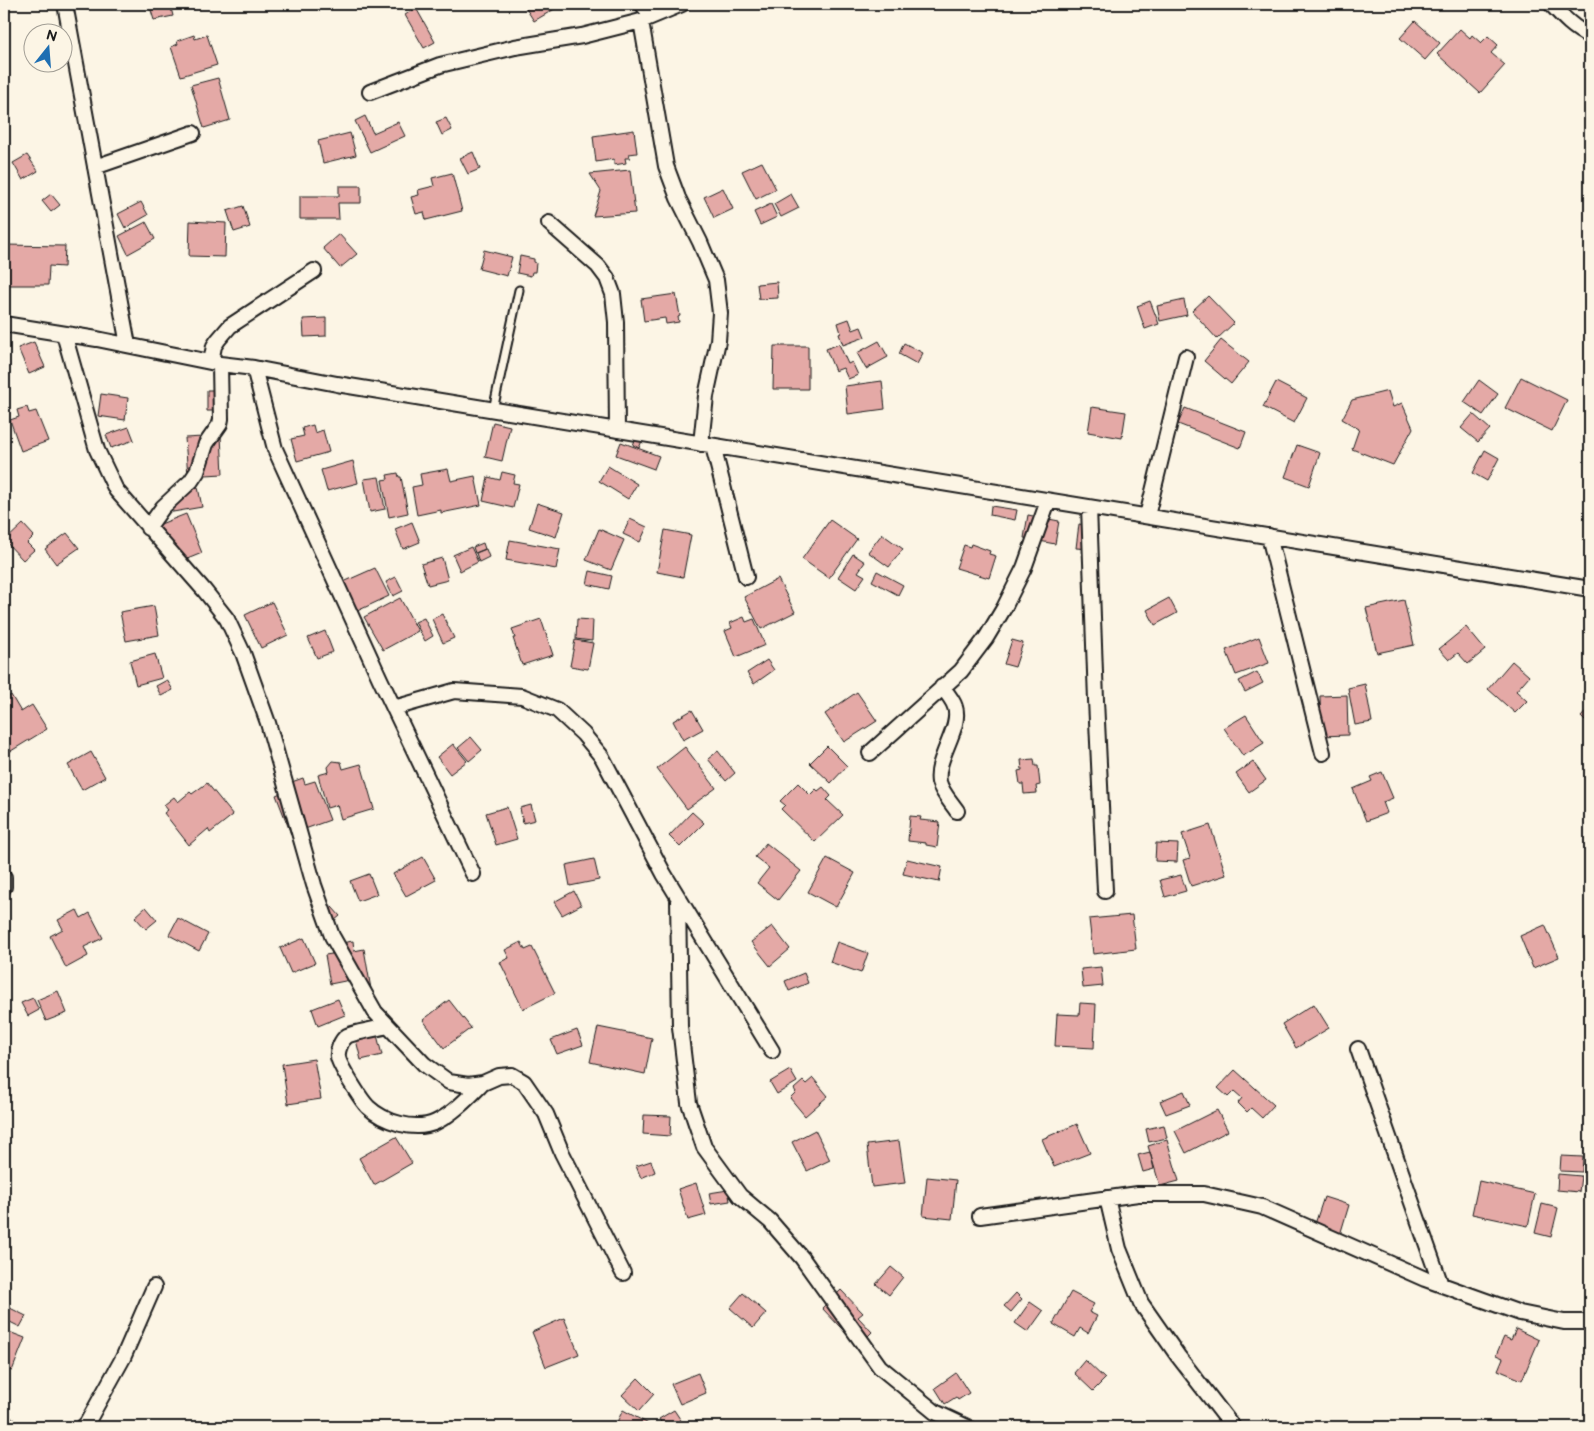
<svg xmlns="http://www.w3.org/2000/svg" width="1594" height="1431" font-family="'Balsamiq Sans',sans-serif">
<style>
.building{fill:#e4a9a6;stroke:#1c1c1c}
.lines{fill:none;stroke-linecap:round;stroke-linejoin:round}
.lane-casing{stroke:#1c1c1c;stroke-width:11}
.street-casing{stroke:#1c1c1c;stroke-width:18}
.lane{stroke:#fcf5e5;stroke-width:7}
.street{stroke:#fcf5e5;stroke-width:14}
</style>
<rect width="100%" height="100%" fill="#fcf5e5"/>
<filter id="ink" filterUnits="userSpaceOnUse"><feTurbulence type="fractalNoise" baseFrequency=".02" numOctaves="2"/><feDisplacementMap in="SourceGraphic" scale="10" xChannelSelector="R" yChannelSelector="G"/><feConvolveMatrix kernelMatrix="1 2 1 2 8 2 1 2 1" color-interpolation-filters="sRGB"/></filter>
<g filter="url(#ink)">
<path class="building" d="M149 4H170L173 16 154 20Z
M523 4H563L534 21Z
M416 8 435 42 424 48 405 15Z
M1415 21 1440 43 1425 60 1400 38Z
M1460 29 1470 38 1472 35 1481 43 1488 36 1498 45 1491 53 1505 65 1480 93 1437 54Z
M194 35 195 39 207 35 217 65 181 76 171 47 178 44 177 41Z
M218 78 230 120 204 128 191 85Z
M365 116 373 133 398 122 405 136 370 152 355 121Z
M446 118 452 130 442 135 436 122Z
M634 130 637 153 629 154 630 158H625L626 163 614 165V159L596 162 593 136Z
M350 133 356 155 323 163 318 141Z
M473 152 480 169 468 174 460 158Z
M27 155 38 171 23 180 13 163Z
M762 162 776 189 756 199 742 171Z
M630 170 635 213 593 216 601 191 590 174Z
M452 173 462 211 426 220 424 212 416 214 411 197 419 195 418 190 434 186 432 178Z
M339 186H361V203H338L339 219H300V196H339Z
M723 188 733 209 714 218 704 197Z
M51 194 60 205 51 212 42 201Z
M791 194 799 208 781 217 774 204Z
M141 202 148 215 125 228 118 214Z
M771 204 777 217 760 225 754 212Z
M243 206 250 227 234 232 227 211Z
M190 221 226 223 225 257 189 256Z
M146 222 155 239 128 254 119 236Z
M339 234 357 254 340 268 323 248Z
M4 245 65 246 64 267 49 266 48 285H4Z
M484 250 512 257 507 276 479 269Z
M520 256 534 259V262L536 263 535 272H532L531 276 517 273Z
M777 282 778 298 759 299 757 284Z
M676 294 680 316 678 317 679 322 666 324 665 318 644 321 641 299Z
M1208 296 1234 323 1217 339 1192 311Z
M1184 300 1187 315 1160 321 1157 306Z
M1150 301 1159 324 1145 329 1137 306Z
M326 318V336L304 337 303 319Z
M849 319 853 330 861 327 865 337 843 345 839 334 841 333 838 323Z
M1221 340 1249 362 1231 384 1204 361Z
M879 341 888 357 866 369 857 353Z
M34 342 45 367 29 374 18 348Z
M904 343 923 353 917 364 899 354Z
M839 344 848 364 852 362 858 375 848 379 843 368 835 371 826 349Z
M774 346H808V389H773Z
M1521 377 1567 400 1552 431 1505 408Z
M1479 380 1498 394 1483 415 1464 402Z
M882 381 885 409 848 414 845 386Z
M1276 382 1307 398 1294 423 1263 407Z
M207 390H227L228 417H216V411H207Z
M1388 391 1393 407 1402 403 1413 428 1393 465 1352 449 1359 429 1342 419 1352 400Z
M101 394 128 398 125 420 98 416Z
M27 407 29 413 36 411 48 441 21 451 10 420 19 417 17 410Z
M1092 407 1126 412 1122 438 1088 432Z
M1185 408 1246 432 1240 448 1178 424Z
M1473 414 1490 429 1478 442 1461 428Z
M493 422 510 426 502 461 485 457Z
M313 425 315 433 323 430 329 452 297 461 291 439 304 436 302 428Z
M129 427 134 440 111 448 106 435Z
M221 436 223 474 188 476 185 438Z
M636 438 642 441 639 448 633 445Z
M621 442 659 456 654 469 616 455Z
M1297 445 1320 453 1309 486 1285 477Z
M1485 450 1499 458 1487 481 1473 473Z
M353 461 358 483 327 491 321 470Z
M608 466 637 484 628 499 599 481Z
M448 469 451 481 475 476 481 505 441 513V510L417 515 412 487 422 485 420 474Z
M502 472 515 475 513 483 519 484 513 508 483 501 488 477 500 480Z
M398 473 399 477H401L408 513 389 517 382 480 388 479 387 475Z
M379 477 385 509 370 512 364 479Z
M198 487 202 507 173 512 169 492Z
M537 503 564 512 556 537 529 528Z
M991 506 1017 510 1015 520 990 515Z
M186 514 202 553 175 564 158 525Z
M1028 515 1059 521 1055 544 1024 538Z
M630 519 647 527 640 542 623 534Z
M830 520 857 539 829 578 802 559Z
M412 522 420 542 403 549 395 529Z
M23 524 34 536 27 543 34 550 23 560 5 541Z
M1079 524 1092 526 1090 549 1076 548Z
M599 529 624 540 611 570 586 560Z
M665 530 691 535 683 577 657 572Z
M67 533 79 548 56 564 45 549Z
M882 534 903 549 889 567 868 552Z
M510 540 560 549 556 569 506 560Z
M483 543 485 549 475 553 473 547Z
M971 544 990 551 989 554 996 556 989 578 956 568 964 545 970 547Z
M471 547 478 562 460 571 453 555Z
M486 549 489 557 479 562 476 553Z
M853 554 865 562 858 572 865 576 856 589 838 577Z
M442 558 448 580 428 585 421 564Z
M375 568 389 596 353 613 339 584Z
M590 571 612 576 609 589 587 584Z
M877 571 903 585 898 595 872 581Z
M396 577 403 591 393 596 386 582Z
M778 579 795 612 761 629 744 597Z
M400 598 418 631 383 650 364 617Z
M1169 598 1177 613 1155 625 1147 610Z
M1404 600 1414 645 1377 653 1366 608Z
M272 602 288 635 261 648 245 615Z
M154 606 159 635 126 641 120 612Z
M442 614 454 638 443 643 432 619Z
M744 617 746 622 754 619 765 645 736 657 725 631 732 628 730 623Z
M424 618 433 636 425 641 415 622Z
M541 619 553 655 522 665 513 638H515L512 629Z
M577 619 593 620 592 641 576 639Z
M1466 627 1485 650 1468 664 1458 653 1449 660 1439 649Z
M325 631 333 652 317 658 308 638Z
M1259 637 1269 663 1236 675 1226 650Z
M575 640 593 643 588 669 570 666Z
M1012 640 1023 643 1015 667 1004 664Z
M155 654 162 678 136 685 130 661Z
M767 660 774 670 754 684 747 673Z
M1512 661 1529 676 1516 691 1527 701 1515 713 1488 689Z
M1257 672 1263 683 1245 692 1239 681Z
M167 680 173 690 161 696 156 686Z
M1365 684 1372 722 1355 725 1348 688Z
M857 692 877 721 844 742 825 714Z
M11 695 21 712 32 705 47 729 11 751 4 749V700Z
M1347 695 1348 735 1321 736 1320 696Z
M1590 707V726L1581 717Z
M692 710 703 729 683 740 673 721Z
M1246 715 1264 743 1243 756 1224 728Z
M471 737 482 750 469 761 458 748Z
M453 744 467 761 450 774 437 757Z
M827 746 847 766 831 783 810 763Z
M685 747 716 788 687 809 657 769Z
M718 751 735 773 726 781 708 759Z
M91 752 105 777 82 790 68 765Z
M1034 759 1035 766H1038L1040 785 1036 786 1037 793 1024 794 1023 784H1020L1018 771 1022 770 1021 760Z
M333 761 341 762 343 769 361 764 374 809 341 819 337 805 327 808 318 775 329 772 328 767Z
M1253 762 1266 780 1249 792 1236 774Z
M1382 772 1393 798 1383 802 1387 813 1366 821 1353 789 1372 781 1370 777Z
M303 778 305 784 315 781 330 820 291 834 276 795 288 790 286 784Z
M207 783 233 815 210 833 208 829 189 845 164 813 168 810 164 805 174 797 178 802 190 792 192 794Z
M798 783 810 795 816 789 818 791 823 787 831 796 827 800 843 815 815 842 781 809 785 805 780 801Z
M531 805 535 820 523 823 520 808Z
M507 807 517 839 496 845 486 813Z
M692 812 704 823 680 847 669 836Z
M910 816 921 817 920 820 940 822 937 847 926 845V843L908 841Z
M1210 825 1226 875 1191 886 1183 860 1190 858 1182 834Z
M766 843 801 871 778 900 757 883 769 868 755 857Z
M1156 843 1178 844 1177 862 1155 861Z
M423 857 436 880 406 896 393 874Z
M827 858 855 873 836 907 808 892Z
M594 859 599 880 570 886 566 865Z
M907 859 942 867 939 882 903 874Z
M369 874 377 894 358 901 350 881Z
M1181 875 1186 891 1165 897 1160 880Z
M574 891 581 905 562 915 554 902Z
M325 899 340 916 329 925 315 909Z
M146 907 157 920 146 929 135 917Z
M77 910 81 918 90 913 103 938 84 947 88 956 66 968 50 936 63 929 58 920Z
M1132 915 1136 949 1093 954 1089 919Z
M178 918 208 934 199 951 169 935Z
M1545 925 1559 957 1533 968 1520 936Z
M772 926 790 949 770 966 751 942Z
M304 938 315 963 291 973 280 948Z
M353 941 354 951 364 949 371 989 358 991 355 979 330 984 325 955 332 954 330 945Z
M521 942 525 950 532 947 555 993 523 1009 500 962 509 958 505 950Z
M837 942 868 953 861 973 830 962Z
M1101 967 1103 986 1083 988 1081 969Z
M804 973 808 983 789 991 785 981Z
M58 991 67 1013 46 1021 37 1000Z
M33 998 39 1010 28 1016 21 1003Z
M338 999 345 1015 318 1026 312 1009Z
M449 1000 471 1028 444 1048 423 1020Z
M1080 1003 1096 1004 1094 1048 1055 1046 1057 1014 1079 1015Z
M1314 1004 1329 1028 1296 1048 1282 1024Z
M375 1027 382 1055 361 1060 354 1032Z
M598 1027 652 1038 645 1074 590 1062Z
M577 1030 583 1045 557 1054 551 1040Z
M314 1059 321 1099 288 1104 282 1064Z
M790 1070 797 1082 777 1094 770 1082Z
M1235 1070 1274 1105 1262 1118 1251 1108 1247 1112 1238 1103 1242 1098 1234 1091 1228 1097 1218 1088Z
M813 1078 828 1096 805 1116 790 1098 796 1092 794 1089 803 1081 806 1084Z
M1184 1091 1190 1105 1166 1114 1160 1101Z
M1217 1110 1228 1131 1186 1153 1175 1131Z
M644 1115 671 1116 670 1136 643 1134Z
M1077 1124 1090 1153 1054 1167 1042 1139Z
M1164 1125 1167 1138 1149 1142 1146 1129Z
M815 1130 830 1160 807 1171 792 1142Z
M396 1137 412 1163 374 1185 359 1158Z
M1167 1140 1179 1181 1160 1186 1148 1146Z
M899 1141 905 1183 872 1187 867 1145Z
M1150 1152 1154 1169 1143 1172 1138 1155Z
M1561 1156 1583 1157 1582 1172 1560 1171Z
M651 1161 655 1172 641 1178 636 1166Z
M1558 1174 1581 1176 1579 1192 1557 1190Z
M927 1177 956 1180 952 1219 923 1216Z
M1479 1181 1535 1194 1528 1226 1472 1214Z
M696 1183 706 1215 688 1220 678 1189Z
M728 1190 730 1201 711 1204 709 1193Z
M1324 1197 1349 1205 1340 1235 1314 1227Z
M1542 1204 1558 1208 1551 1237 1535 1233Z
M891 1267 903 1277 889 1295 876 1284Z
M841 1290 863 1313 858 1317 872 1332 858 1346 822 1308Z
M1071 1292 1094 1304 1089 1312 1097 1316 1088 1333 1080 1328 1075 1337 1053 1324Z
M743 1293 766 1313 753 1328 730 1308Z
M1016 1293 1022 1299 1011 1312 1004 1306Z
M1030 1302 1043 1311 1028 1332 1015 1323Z
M4 1305 26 1316 20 1327 4 1319Z
M564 1318 579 1354 546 1367 532 1332Z
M1516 1329 1539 1340 1522 1380 1498 1370 1503 1358 1496 1355 1504 1337 1511 1340Z
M4 1330 25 1338 12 1371 4 1368Z
M1085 1360 1105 1379 1093 1391 1074 1373Z
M698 1373 706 1393 680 1404 671 1384Z
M956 1373 969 1393 958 1400 956 1397 945 1404 935 1388Z
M638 1378 654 1394 639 1411 622 1395Z
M623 1410 654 1427H627L617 1422Z
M674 1410 684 1425 680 1427H664L659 1419Z"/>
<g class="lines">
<g class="lane-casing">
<path id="lane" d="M493 410 519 290"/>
</g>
<g class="street-casing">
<path id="street" d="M65 4 128 345
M642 4 652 16
M682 4 641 21 666 166 678 198 700 242 716 280 720 313 718 341 706 396 701 444
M1551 4C1563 17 1574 29 1590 36
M370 92 440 65 515 47 582 36 641 21
M95 167 193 133
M549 223 598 266 607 278 613 294 616 322 617 430
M4 324 97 339 220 364 254 368 337 384 1590 589
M64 334 97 450 116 490 204 590 227 619 243 653 268 723 314 885 332 936 375 1012 424 1064 449 1082 468 1085 483 1083 499 1076 512 1075 524 1082 546 1114 562 1153 623 1273
M211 362 214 346 218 340 230 326 314 271
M254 368 275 449 380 679 473 874
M713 446 746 577
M1089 507 1096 700 1105 891
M1147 516 1186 357
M148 528 163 507 191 481 197 472 206 444 220 424 221 419 220 364
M1269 536 1323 753
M942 687C947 693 953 700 955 707 962 728 935 758 939 782 942 793 951 802 957 811
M394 708 454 691 522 696 557 710 583 734 602 757 664 874 772 1051
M870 753 961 671 986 638 1004 608 1024 568 1048 501
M4 877V887
M678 898 680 1027 689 1103 704 1147 740 1196 770 1221 802 1258 880 1367 935 1412 967 1427
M388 1026C380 1028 352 1033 347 1036 341 1040 337 1051 338 1057 339 1065 361 1100 368 1107 384 1122 415 1132 436 1122 454 1113 469 1097 483 1083
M1358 1049 1441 1285
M1107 1198 1119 1249 1141 1303 1178 1356 1233 1427
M980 1216 1138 1194H1204L1262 1207 1425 1279 1520 1313 1564 1322H1590
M4 1424 11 1427
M83 1427 87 1423 123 1358 154 1287"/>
</g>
<use href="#lane" class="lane"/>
<use href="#street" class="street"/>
</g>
</g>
<rect width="1594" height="1431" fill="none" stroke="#fcf5e5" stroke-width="20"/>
<rect x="10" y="10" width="1574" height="1411" fill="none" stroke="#1c1c1c" stroke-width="2" filter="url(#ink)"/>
<g transform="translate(48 48) rotate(17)"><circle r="24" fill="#fcf5e5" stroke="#a29e95"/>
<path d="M0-4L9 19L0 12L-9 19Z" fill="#1f6fb2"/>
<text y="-8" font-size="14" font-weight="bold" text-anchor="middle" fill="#1c1c1c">N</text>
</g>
</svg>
